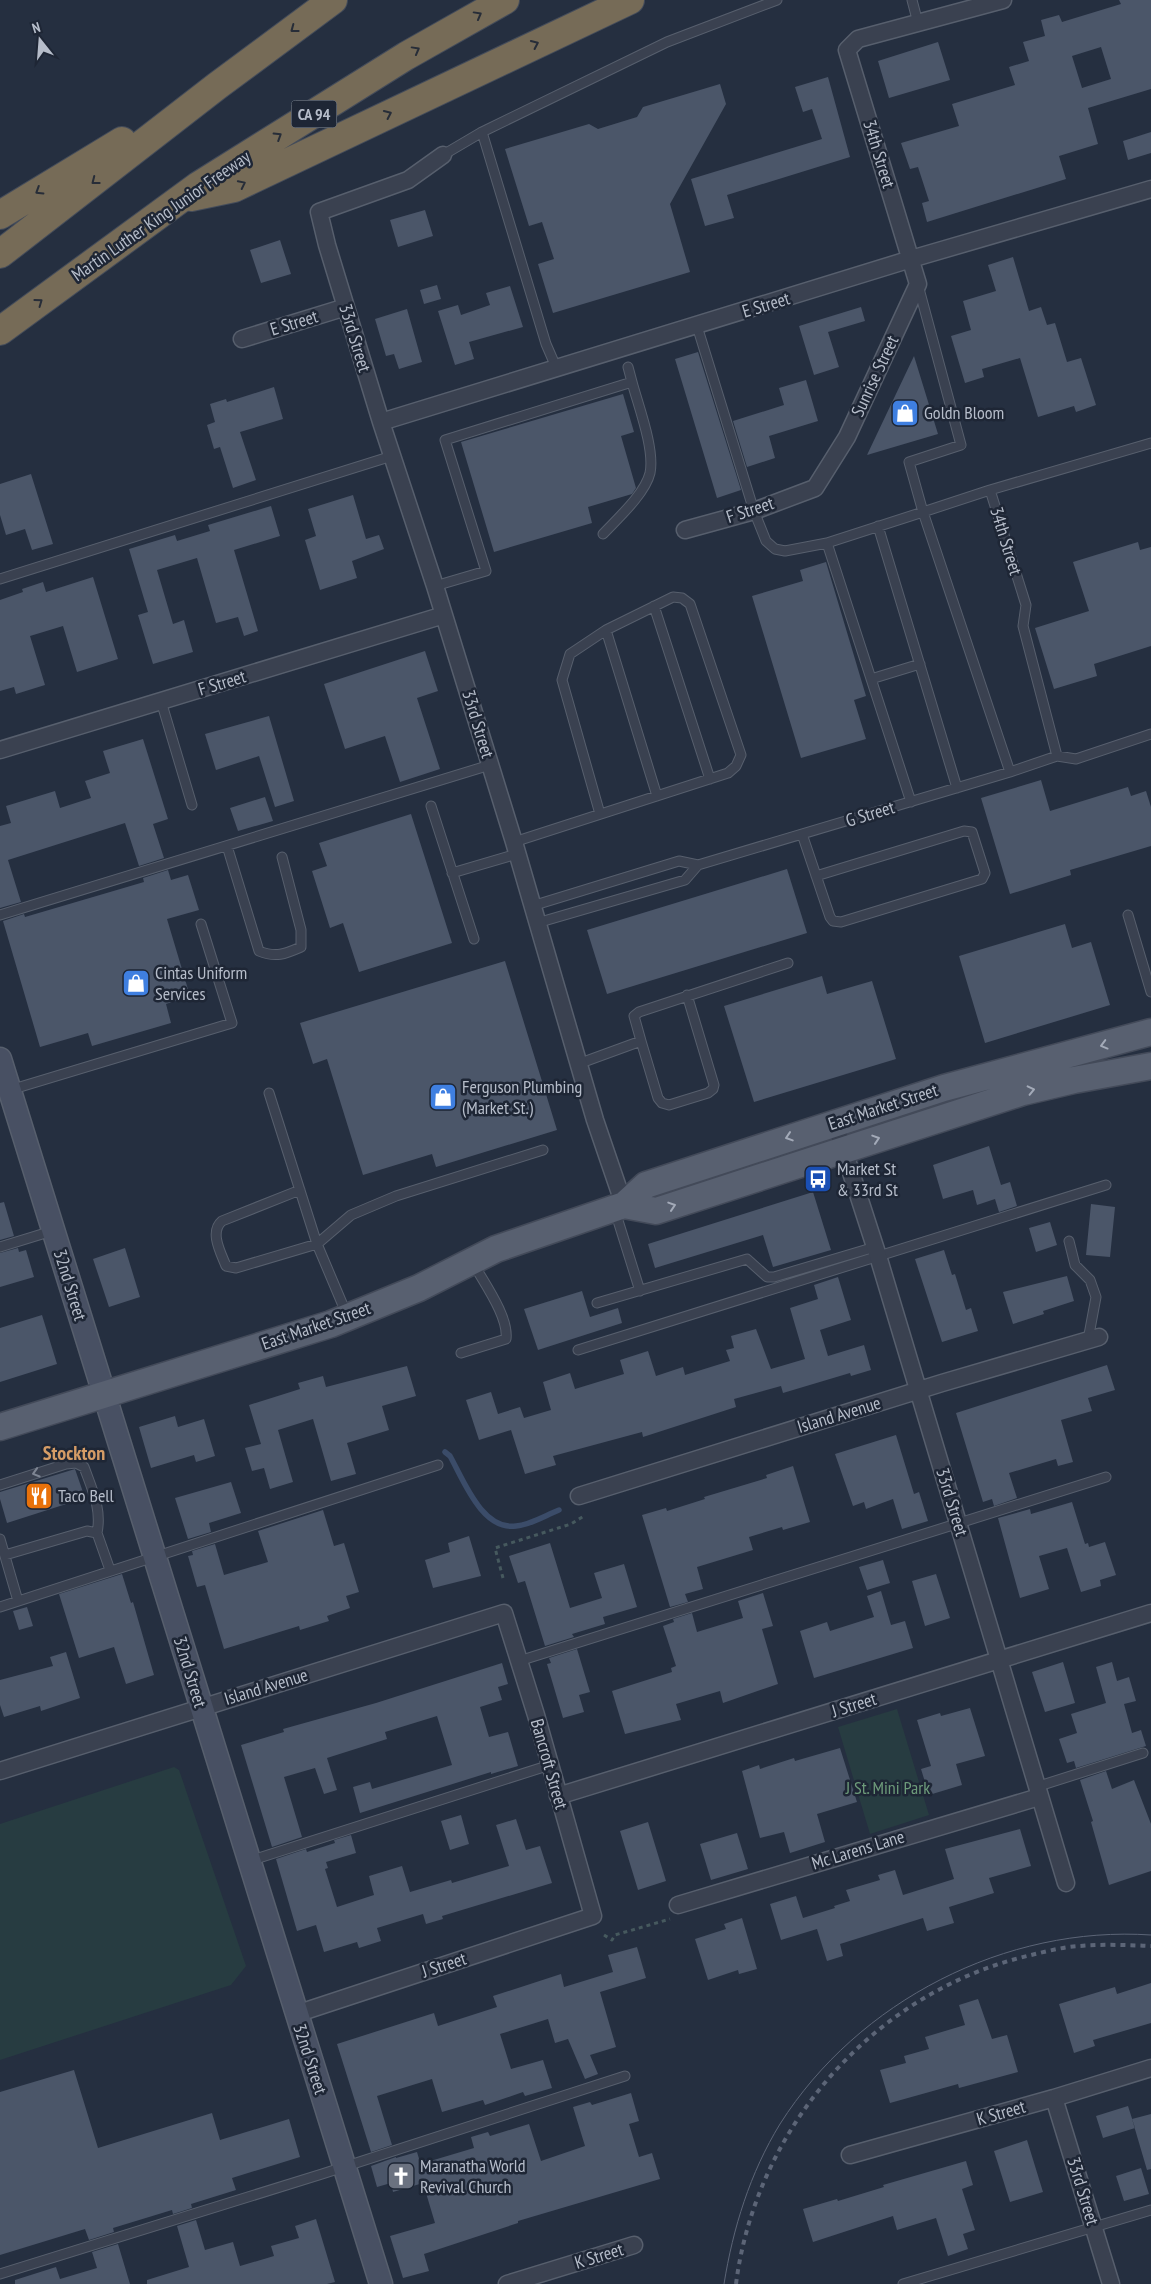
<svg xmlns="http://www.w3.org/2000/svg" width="1151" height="2284" font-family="'PT Sans Narrow',sans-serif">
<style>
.green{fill:#273c41}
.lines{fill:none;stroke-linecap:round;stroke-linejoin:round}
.stream{stroke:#3b4c69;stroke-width:5.5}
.building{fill:#4b5669;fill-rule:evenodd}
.lane-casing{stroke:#575f6d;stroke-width:11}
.street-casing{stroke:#575f6d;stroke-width:19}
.secondary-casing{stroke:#575f6d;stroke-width:25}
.primary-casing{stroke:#434a59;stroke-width:29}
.highway-casing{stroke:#444c5a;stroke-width:30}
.path{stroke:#46595e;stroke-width:3;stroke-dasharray:4 4;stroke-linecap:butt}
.lane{stroke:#3a4150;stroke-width:9}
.street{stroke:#3a4150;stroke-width:16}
.secondary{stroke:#485063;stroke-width:22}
.primary{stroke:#586070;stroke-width:26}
.highway{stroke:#766b57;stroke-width:28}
.tram{stroke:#5c6577;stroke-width:1}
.rail{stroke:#5c6577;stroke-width:4;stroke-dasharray:5 5;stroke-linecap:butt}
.oneway{stroke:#272d38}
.oneway2{stroke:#a3aab8}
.oneway3{stroke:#7e8593}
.labels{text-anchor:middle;stroke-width:5;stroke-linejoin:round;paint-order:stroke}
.shield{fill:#1e2635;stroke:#88909d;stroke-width:1}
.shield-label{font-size:16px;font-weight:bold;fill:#b6bdca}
.street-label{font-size:18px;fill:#b6bdca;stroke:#1e2635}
.poi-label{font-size:18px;fill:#b6bdca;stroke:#1e2635;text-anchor:start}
.park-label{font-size:18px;fill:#6d9b7a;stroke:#1e2635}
.quarter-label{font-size:20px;font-weight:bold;fill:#d59c66;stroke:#1e2635}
</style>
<rect width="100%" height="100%" fill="#252f40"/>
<path class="green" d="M897 1709 929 1815 870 1834 838 1727Z
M174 1767 179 1770 246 1966 231 1985 0 2060V1824Z"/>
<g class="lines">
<path class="stream" d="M445 1452 450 1456C463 1479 482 1531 516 1526 530 1525 546 1515 559 1510"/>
</g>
<path class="building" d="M1119 0H1151V89L1088 108 1098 144 1059 156 1066 179 927 222 922 203 929 201 918 167 910 169 901 143 959 126 952 104 1015 85 1009 67 1029 61 1023 42 1045 36 1041 20 1059 15 1062 22 1121 4ZM1101 47 1111 79 1082 88 1072 56Z
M938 42 950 80 889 98 878 61Z
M828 77 850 157 727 195 734 218 705 226 691 179 822 139 812 109 803 112 795 87Z
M720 84 726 104 670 204 690 272 553 313 538 264 554 259 542 222 529 226 505 149 589 124 598 129 637 117 643 107Z
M1151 132V153L1128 160 1123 141Z
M425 210 433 236 398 247 390 220Z
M280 240 291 274 261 283 250 250Z
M1013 257 1029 311 1041 307 1047 325 1055 323 1067 362 1081 358 1096 405 1076 412 1074 406 1038 417 1020 358 982 369 984 377 965 383 951 336 971 330 963 301 996 291 988 265Z
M437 285 441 299 424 304 420 290Z
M510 286 523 327 469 342 474 359 455 365 438 311 458 305 461 315 490 305 486 293Z
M861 307 865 321 828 332 839 367 814 375 799 326Z
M407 309 422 362 399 369 394 354 386 356 375 319Z
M698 352 741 490 717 498 675 359Z
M914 356 938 434 867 455Z
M806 380 818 421 769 436 775 458 747 467 733 421 784 405 779 388Z
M274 387 283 419 240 432 256 480 233 488 220 447 214 449 207 425 215 422 210 404 226 399 227 402Z
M623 394 634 432 621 436 636 488 632 494 588 507 592 523 494 552 461 442Z
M31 474 53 544 32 550 25 529 6 535 0 515V484Z
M353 495 366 539 379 535 384 549 352 561 357 578 320 590 305 540 316 536 308 509Z
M271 506 280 536 234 550 258 631 244 636 238 617 216 623 197 558 157 570 173 624 184 620 193 652 153 664 138 615 148 612 129 549 175 535 177 541 210 531 208 525Z
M1138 542 1140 550 1151 547V646L1094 664 1097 676 1054 689 1035 628 1089 611 1073 562Z
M826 562 866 696 854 700 866 739 801 758 752 596 803 581 800 570Z
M93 577 118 659 77 672 63 626 30 636 45 685 16 694 14 687 0 691V600L23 592 22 589 43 582 46 592Z
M425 651 438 691 417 698 440 769 400 782 385 736 345 749 324 684Z
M269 716 294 801 275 807 259 756 216 770 205 734Z
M143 739 168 819 153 824 164 858 139 866 125 823 8 860 21 902 0 908V826L11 823 6 806 55 791 60 808 91 798 85 781 110 773 103 751Z
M1041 780 1050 811 1128 787 1131 796 1146 791 1151 807V846L1070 870 1071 875 1010 894 981 798Z
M265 797 273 821 238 831 230 808Z
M411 814 452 943 359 972 343 923 330 928 312 871 327 866 319 843Z
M787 869 807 933 607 994 587 930Z
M168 870 171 880 188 875 199 910 167 919 190 996 166 1004 171 1023 92 1046 88 1033 40 1047 3 921 24 914 25 917 144 882 143 878Z
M1065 924 1072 948 1091 942 1110 1005 985 1043 959 956Z
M505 961 557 1130 436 1167 432 1154 363 1175 327 1059 313 1064 300 1023Z
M822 976 827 994 872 981 896 1059 754 1102 724 1006Z
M989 1146 1001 1185 1010 1182 1017 1206 999 1212 995 1199 977 1205 973 1190 943 1199 933 1165Z
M813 1192 831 1250 773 1267 763 1235 655 1268 648 1244Z
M4 1202 14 1236 0 1240V1203Z
M1091 1204 1115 1207 1110 1257 1086 1255Z
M1050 1222 1057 1245 1036 1252 1029 1228Z
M18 1248 19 1252 26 1250 34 1277 0 1287V1253Z
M125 1248 140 1297 109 1307 93 1259Z
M944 1250 952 1275 955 1274 966 1310 971 1308 978 1331 942 1342 915 1259Z
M1067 1276 1074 1301 1043 1311 1044 1314 1013 1324 1003 1292Z
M838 1277 851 1320 820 1330 828 1356 864 1345 871 1370 851 1376 850 1373 783 1393 781 1386 734 1399 736 1407 643 1437 642 1432 553 1456 556 1465 525 1474 511 1430 479 1440 466 1400 491 1392 498 1414 520 1407 524 1418 551 1410 543 1382 570 1373 575 1389 624 1374 620 1360 648 1351 656 1376 683 1367 685 1375 730 1361 726 1350 734 1348 731 1336 756 1329 771 1369 805 1359 790 1308 818 1299 814 1285Z
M582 1291 590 1317 618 1308 622 1323 538 1350 524 1309Z
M42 1315 57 1364 0 1382V1328Z
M1107 1365 1115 1390 1088 1398 1092 1411 1061 1420 1073 1462 1058 1466 1056 1459 1009 1473 1017 1498 994 1506 992 1499 983 1502 956 1413Z
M407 1366 416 1396 382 1406 389 1430 347 1443 356 1474 331 1481 313 1419 278 1430 293 1482 270 1489 264 1468 252 1471 245 1448 261 1444 249 1405 300 1389 298 1383 323 1376 326 1387Z
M175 1416 178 1427 204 1419 215 1456 196 1462 194 1455 151 1468 139 1427Z
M896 1435 914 1494 919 1492 928 1521 902 1529 893 1499 866 1509 864 1502 853 1506 835 1454Z
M793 1466 810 1522 783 1530 782 1527 749 1537 753 1550 697 1567 703 1589 685 1594 688 1602 670 1607 642 1515 666 1508 667 1511 705 1499 704 1497 767 1478 766 1475Z
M75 1469 85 1498 7 1523 0 1499V1492Z
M231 1482 241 1513 209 1523 211 1532 188 1539 175 1498Z
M1072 1502 1085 1544 1088 1543 1089 1547 1105 1542 1116 1575 1100 1580 1101 1586 1081 1592 1067 1548 1039 1556 1049 1589 1020 1598 998 1518 1030 1509 1031 1514Z
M323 1510 334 1546 344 1543 359 1592 346 1596 350 1608 327 1616 329 1621 300 1630 299 1626 224 1649 205 1585 197 1587 188 1556 193 1555 192 1551 215 1544 224 1575 268 1562 258 1531Z
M469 1536 481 1576 433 1588 425 1560 450 1552 448 1543Z
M550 1543 570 1608 602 1598 594 1573 624 1564 637 1607 603 1617 605 1624 572 1634 574 1637 545 1646 525 1581 518 1583 509 1556Z
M883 1560 890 1583 867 1590 859 1567Z
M122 1574 131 1603 133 1602 154 1675 126 1684 114 1647 79 1658 59 1594Z
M936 1574 950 1618 925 1626 912 1581Z
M881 1591 891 1625 905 1621 913 1648 814 1678 800 1631 827 1622 830 1631 874 1617 867 1596Z
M763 1593 773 1626 762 1629 778 1684 723 1703 720 1691 676 1704 681 1720 625 1734 612 1691 672 1672 671 1668 676 1666 663 1626 674 1622 673 1619 692 1613 697 1632 743 1618 738 1601Z
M27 1607 33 1626 19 1630 13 1611Z
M577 1649 590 1692 579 1695 584 1712 563 1718 547 1664 551 1663 549 1658Z
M66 1652 80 1698 41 1711 40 1706 4 1717 0 1705V1680L53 1666 50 1657Z
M1063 1662 1075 1703 1045 1712 1032 1672Z
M1112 1662 1117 1681 1129 1677 1136 1701 1124 1704 1132 1733 1141 1730 1146 1746 1076 1768 1074 1761 1067 1763 1059 1739 1077 1733 1071 1714 1106 1703 1096 1667Z
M502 1663 508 1684 498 1687 502 1700 480 1707 489 1737 508 1732 518 1766 491 1774V1772L360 1813 353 1787 370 1782 372 1789 452 1765 437 1716 385 1732 387 1739 327 1758 337 1790 324 1794 315 1768 284 1777 302 1837 272 1847 241 1745 284 1732 283 1729 376 1703Z
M970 1708 985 1756 956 1764 962 1785 929 1795 921 1769 931 1766 917 1720 940 1713 941 1716Z
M840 1748 857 1802 817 1814 825 1842 790 1853 784 1832 760 1838 742 1771 759 1765 760 1769 794 1758 795 1761Z
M1106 1771 1112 1789 1134 1780 1151 1824V1871L1109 1885 1091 1822 1093 1821 1080 1780Z
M461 1815 469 1844 450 1850 441 1821Z
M516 1819 526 1850 540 1846 552 1883 442 1916 443 1919 426 1924 423 1914 377 1928 381 1941 359 1948 357 1942 324 1952 316 1925 297 1931 276 1859 306 1849 307 1852 335 1843 334 1840 351 1835 356 1853 326 1862 328 1868 325 1869 337 1907 374 1895 369 1876 402 1866 410 1892 451 1880 452 1883 509 1866 496 1825Z
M648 1822 666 1881 638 1890 620 1831Z
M1020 1829 1031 1866 989 1878 994 1893 949 1907 954 1923 927 1931 923 1918 840 1944 843 1956 827 1961 817 1929 781 1940 770 1904 796 1896 803 1918 835 1908 834 1906 850 1901 846 1890 880 1880 878 1875 895 1870 903 1895 954 1879 945 1849Z
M737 1833 748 1869 711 1880 700 1844Z
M742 1918 757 1969 739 1974 738 1970 708 1980 695 1939 726 1929 724 1924Z
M637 1947 646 1978 600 1992 616 2047 590 2055 598 2074 585 2079 568 2039 555 2043 548 2019 500 2034 511 2069 543 2060 552 2088 525 2096 523 2092 485 2105 483 2100 442 2112 432 2079 377 2096 392 2145 371 2152 337 2044 434 2013 438 2026 497 2007 493 1996 561 1974 564 1987 613 1972 608 1955Z
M1151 1983V2023L1093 2040 1095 2046 1074 2053 1059 2004 1115 1987 1117 1994Z
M978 1999 992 2039 1007 2035 1018 2072 959 2088 958 2084 890 2103 880 2070 906 2063 904 2056 929 2049 925 2037 965 2025 959 2005Z
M74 2070 98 2148 212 2113 220 2140 289 2119 300 2157 232 2178 236 2190 191 2204 192 2208 173 2214 172 2210 113 2228 114 2232 89 2240 85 2229 0 2255V2092Z
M631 2093 639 2121 629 2124 639 2157 652 2153 660 2179 518 2221V2223L424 2254 429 2271 403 2278 390 2236 435 2223 423 2183 393 2192 391 2183 377 2187 371 2166 396 2157V2158L417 2152 420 2162 427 2160V2162L474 2148 471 2137 488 2132 490 2136 529 2124 541 2161 585 2146 573 2107 590 2102 592 2105Z
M1128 2106 1135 2128 1103 2138 1096 2116Z
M1151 2114V2169L1147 2170 1132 2119Z
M1027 2140 1043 2192 1010 2202 994 2151Z
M966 2161 973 2185 962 2189 975 2230 963 2234 968 2249 948 2256 936 2218 897 2230 893 2216 813 2242 803 2209 837 2199 838 2201 884 2187 883 2185Z
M1141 2168 1149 2194 1124 2201 1116 2176Z
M316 2219 335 2282 327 2284H147V2280L189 2267 177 2226 196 2220 205 2250 233 2242 240 2266 274 2256 271 2246 299 2238 295 2226Z
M118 2244 130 2284H15V2280L56 2267 60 2279 97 2268 92 2252Z"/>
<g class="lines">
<g class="lane-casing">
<path id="lane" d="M912 0 918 23
M443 155 482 132
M918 285 961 445 909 462 923 512 990 490 1026 605 1023 626 1057 756 1076 759 1151 734
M697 326 754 511 766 541 775 549 785 551 827 543 911 802
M556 367 546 344 482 132 667 42 777 0
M990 490 1151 443
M878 526 957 788
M603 534C617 519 645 494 650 473 655 449 638 405 632 382
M827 543 923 512 1010 772
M0 579 392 456
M435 586 486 571 445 440 632 382 628 367
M654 606 710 779
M606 630 657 796
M871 679 920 664
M161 701 192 805
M431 806 474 939
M802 834 830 917 833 921 841 922 982 879 985 873 972 832 964 831 816 876
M514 842 728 773 736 766 741 755 690 604 682 598 673 597 606 630 570 654 562 680 600 814
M227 846 259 951C276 958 285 954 301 947V930L282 857
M452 873 517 854
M532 906 679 861 698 865 1010 772 1057 756
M0 915 490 765
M1128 915 1151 992
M537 923 685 880 698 865
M641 1041 634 1016 639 1012 788 963
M578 1064 641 1041 658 1098 662 1103 669 1105 708 1093 713 1089 714 1085 687 995
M10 1090 232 1023 201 924
M269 1093 317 1244 347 1315
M300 1190 222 1221C209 1232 221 1253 226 1266L236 1268 317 1244 351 1215 396 1196 543 1150
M615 1211 640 1291
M1069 1241 1075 1265 1090 1280 1096 1297 1088 1340
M0 1247 52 1231
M597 1303 747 1259 767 1277H774L875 1247
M578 1350 1106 1185
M461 1353 506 1339C509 1317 484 1283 473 1263
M0 1485 66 1464 76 1463 84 1467C92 1489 102 1509 97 1533
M0 1539 18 1601
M5 1555 87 1531 97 1533 110 1570
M0 1607 438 1465
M519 1661 1106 1477
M1036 1787 1143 1753
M249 1861 550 1765
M0 2274 322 2174 625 2076
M903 2284 1151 2210"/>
</g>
<g class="street-casing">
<path id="street" d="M443 155 408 180 319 212 327 245 381 422 435 586 514 842 595 1120 624 1205
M242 339 346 307
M381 422 911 259 1151 189
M685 530 754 511 815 488 847 437 918 284 847 50 858 39 1003 0
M0 750 444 615
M835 1123 878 1256 1066 1883
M579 1496 942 1383 1099 1337
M0 1771 504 1613 536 1715 593 1916 296 2014
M558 1796 1151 1613
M678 1905 1039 1797
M1054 2098 1111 2284
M850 2155 1054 2098 1151 2068
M507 2284 634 2245"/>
</g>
<g class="secondary-casing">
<path id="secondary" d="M0 1059 381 2284"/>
</g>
<g class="primary-casing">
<path id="primary" d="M624 1205 656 1211 1023 1092 1074 1080 1151 1066
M0 1427 331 1324 419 1288 496 1249 624 1205 646 1185 944 1088 1151 1032"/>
</g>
<g class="highway-casing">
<path id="highway" d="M191 197 234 188 630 0
M0 215 122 141
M0 254 217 86 333 0
M0 331 198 186 406 56 505 0"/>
</g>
<path class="path" d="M503 1578 495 1548 571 1524 584 1516
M604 1935 612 1940 615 1935 670 1919"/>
<use href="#lane" class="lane"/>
<use href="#street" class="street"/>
<use href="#secondary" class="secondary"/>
<use href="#primary" class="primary"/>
<use href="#highway" class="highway"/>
<path class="tram" d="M724 2284C733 2228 750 2173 780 2124 858 2001 1006 1925 1151 1935"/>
<path class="rail" d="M736 2284C756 2128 873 1993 1027 1956 1044 1952 1062 1947 1079 1946 1103 1944 1127 1945 1151 1946"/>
</g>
<defs><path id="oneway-chevron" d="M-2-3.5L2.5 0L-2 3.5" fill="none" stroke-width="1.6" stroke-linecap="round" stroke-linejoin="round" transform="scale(1.25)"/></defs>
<g class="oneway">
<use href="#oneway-chevron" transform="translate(478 15) rotate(-29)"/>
<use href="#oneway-chevron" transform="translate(294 29) rotate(143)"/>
<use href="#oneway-chevron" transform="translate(535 44) rotate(-25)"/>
<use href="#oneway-chevron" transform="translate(416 50) rotate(-29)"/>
<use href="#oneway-chevron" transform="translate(388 114) rotate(-25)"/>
<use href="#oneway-chevron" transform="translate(278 136) rotate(-32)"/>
<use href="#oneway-chevron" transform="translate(95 181) rotate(142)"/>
<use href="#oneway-chevron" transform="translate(242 184) rotate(-26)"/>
<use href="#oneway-chevron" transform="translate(39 191) rotate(148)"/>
<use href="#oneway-chevron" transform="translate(39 302) rotate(-36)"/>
</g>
<g class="oneway2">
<use href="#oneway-chevron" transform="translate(1104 1045) rotate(165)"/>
<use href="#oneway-chevron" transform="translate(1031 1090) rotate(-13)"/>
<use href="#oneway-chevron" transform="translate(789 1137) rotate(162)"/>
<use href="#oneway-chevron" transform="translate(876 1139) rotate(-18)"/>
<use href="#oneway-chevron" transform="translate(672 1206) rotate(-18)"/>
</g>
<use class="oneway3" href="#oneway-chevron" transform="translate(36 1473) rotate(163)"/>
<defs>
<g id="shop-square" transform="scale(1.4375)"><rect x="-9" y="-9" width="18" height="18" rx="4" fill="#3f7fe0" stroke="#1e2635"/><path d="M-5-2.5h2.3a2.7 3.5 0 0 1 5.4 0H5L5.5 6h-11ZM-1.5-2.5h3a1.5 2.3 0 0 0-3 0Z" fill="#fff"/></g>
<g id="bus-square" transform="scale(1.4375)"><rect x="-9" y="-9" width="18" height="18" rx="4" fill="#1a4fb4" stroke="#1e2635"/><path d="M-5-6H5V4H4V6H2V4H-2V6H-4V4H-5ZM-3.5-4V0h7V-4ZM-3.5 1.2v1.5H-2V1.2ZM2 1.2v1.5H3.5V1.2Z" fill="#fff"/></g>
<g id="restaurant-square" transform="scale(1.4375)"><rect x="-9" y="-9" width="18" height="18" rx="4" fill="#e8710a" stroke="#1e2635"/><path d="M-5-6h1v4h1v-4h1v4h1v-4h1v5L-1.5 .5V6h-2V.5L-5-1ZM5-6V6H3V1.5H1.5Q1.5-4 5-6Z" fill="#fff"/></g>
<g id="church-square" transform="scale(1.4375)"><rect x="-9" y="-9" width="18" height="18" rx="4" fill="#6b7280" stroke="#1e2635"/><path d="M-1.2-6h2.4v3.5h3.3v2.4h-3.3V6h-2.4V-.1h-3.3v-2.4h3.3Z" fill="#fff"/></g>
</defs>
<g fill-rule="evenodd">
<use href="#shop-square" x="905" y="413"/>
<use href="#shop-square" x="136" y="983"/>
<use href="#shop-square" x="443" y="1097"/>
<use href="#bus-square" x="818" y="1179"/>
<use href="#restaurant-square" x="39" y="1496"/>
<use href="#church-square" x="401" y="2176"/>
</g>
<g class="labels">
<rect class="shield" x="291.5" y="100.5" width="45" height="27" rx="4"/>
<g class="shield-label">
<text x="314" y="120">CA 94</text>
</g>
<g class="street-label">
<text transform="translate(879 154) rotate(73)" y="6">34th Street</text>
<text transform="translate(161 216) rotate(-35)" y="6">Martin Luther King Junior Freeway</text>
<text transform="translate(766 305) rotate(-17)" y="6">E Street</text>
<text transform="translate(294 323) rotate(-17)" y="6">E Street</text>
<text transform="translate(355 338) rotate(73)" y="6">33rd Street</text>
<text transform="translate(875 376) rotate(-65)" y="6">Sunrise Street</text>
<text transform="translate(750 510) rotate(-18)" y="6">F Street</text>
<text transform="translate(1006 541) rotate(73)" y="6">34th Street</text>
<text transform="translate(222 683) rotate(-17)" y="6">F Street</text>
<text transform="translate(478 724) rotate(73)" y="6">33rd Street</text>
<text transform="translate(870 814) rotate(-17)" y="6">G Street</text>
<text transform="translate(883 1107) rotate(-18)" y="6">East Market Street</text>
<text transform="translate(70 1285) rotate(73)" y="6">32nd Street</text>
<text transform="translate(316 1326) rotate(-19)" y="6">East Market Street</text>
<text transform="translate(839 1415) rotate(-17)" y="6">Island Avenue</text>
<text transform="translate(952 1502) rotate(73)" y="6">33rd Street</text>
<text transform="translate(190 1672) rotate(73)" y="6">32nd Street</text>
<text transform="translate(266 1687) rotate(-17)" y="6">Island Avenue</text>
<text transform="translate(854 1705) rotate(-17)" y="6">J Street</text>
<text transform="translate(549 1764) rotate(74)" y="6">Bancroft Street</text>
<text transform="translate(858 1850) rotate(-17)" y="6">Mc Larens Lane</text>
<text transform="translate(444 1965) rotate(-18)" y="6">J Street</text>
<text transform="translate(310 2059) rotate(72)" y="6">32nd Street</text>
<text transform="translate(1001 2113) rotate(-16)" y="6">K Street</text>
<text transform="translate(1083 2191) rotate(73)" y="6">33rd Street</text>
<text transform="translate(599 2256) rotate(-17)" y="6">K Street</text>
</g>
<g class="poi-label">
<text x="924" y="419">Goldn Bloom</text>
<text x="155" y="979">Cintas Uniform<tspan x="155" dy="21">Services</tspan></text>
<text x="462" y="1093">Ferguson Plumbing<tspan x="462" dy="21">(Market St.)</tspan></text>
<text x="837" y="1175">Market St<tspan x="837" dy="21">&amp; 33rd St</tspan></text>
<text x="58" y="1502">Taco Bell</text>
<text x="420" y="2172">Maranatha World<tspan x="420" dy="21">Revival Church</tspan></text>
</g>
<g class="park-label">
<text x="888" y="1794">J St. Mini Park</text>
</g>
<g class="quarter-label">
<text x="74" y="1460">Stockton</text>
</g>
</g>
<g transform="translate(40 40) rotate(343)" stroke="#1e2635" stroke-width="4" paint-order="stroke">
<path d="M0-4L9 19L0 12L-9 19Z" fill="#b6bdca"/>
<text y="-8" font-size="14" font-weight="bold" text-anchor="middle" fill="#b6bdca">N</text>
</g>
</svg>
